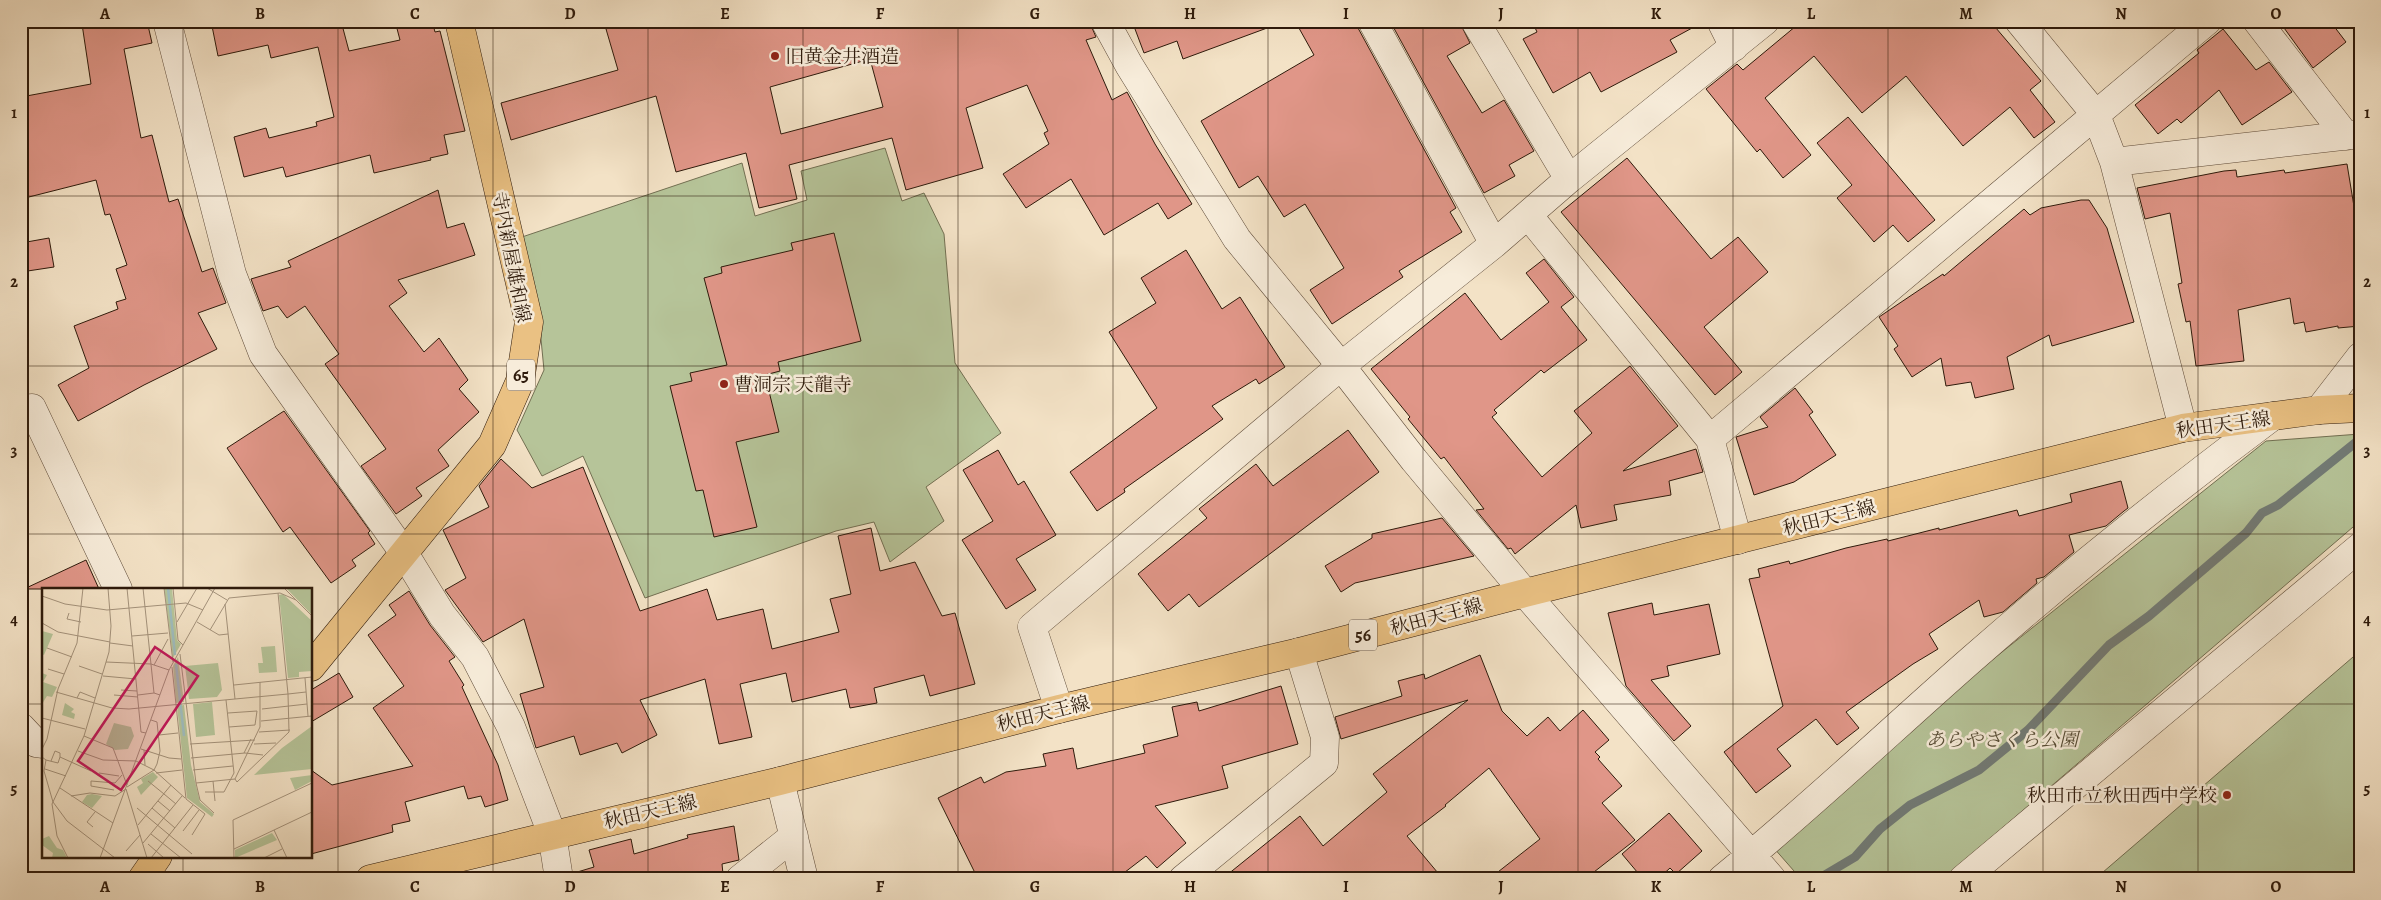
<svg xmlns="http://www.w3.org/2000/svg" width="2381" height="900" font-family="Alegreya,'Noto Serif JP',serif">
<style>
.green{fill:#b6c499;stroke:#726f52}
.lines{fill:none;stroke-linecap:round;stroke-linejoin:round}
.stream{stroke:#727b76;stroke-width:9}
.building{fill:#e09688;stroke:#2e1a0b;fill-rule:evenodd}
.minor-casing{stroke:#5f4c3a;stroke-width:29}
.major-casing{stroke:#2e1a0b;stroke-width:29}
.minor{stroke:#f7ecda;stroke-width:28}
.major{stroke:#eac183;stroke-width:28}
.grid{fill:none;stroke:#2e1a0b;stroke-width:1;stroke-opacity:0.55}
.poi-dot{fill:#8f2418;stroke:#f7ecda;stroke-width:2}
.labels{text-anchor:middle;stroke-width:5;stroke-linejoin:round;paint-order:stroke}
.shield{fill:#f7ecda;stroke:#6a5949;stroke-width:1}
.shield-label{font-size:18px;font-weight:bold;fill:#2e1a0b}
.poi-label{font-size:19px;fill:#2e1a0b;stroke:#f7ecda;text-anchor:start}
.street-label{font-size:19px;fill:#2e1a0b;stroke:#f7ecda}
.park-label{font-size:19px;font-style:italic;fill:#574d36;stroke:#f7ecda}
.inset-river{fill:none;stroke:#9fbcbe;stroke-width:2.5}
.inset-road{fill:none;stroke:#a4927b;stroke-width:1}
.view{fill:#c2185b;fill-opacity:0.15;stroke:#c2185b;stroke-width:2.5}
.inset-edge{fill:none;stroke:#2e1a0b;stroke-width:2.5}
.neatline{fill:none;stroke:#2e1a0b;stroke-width:2}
.grid-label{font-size:16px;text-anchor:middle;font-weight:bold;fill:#2e1a0b}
</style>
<rect width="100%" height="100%" fill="#f3e2c6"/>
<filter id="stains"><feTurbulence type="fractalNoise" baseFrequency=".004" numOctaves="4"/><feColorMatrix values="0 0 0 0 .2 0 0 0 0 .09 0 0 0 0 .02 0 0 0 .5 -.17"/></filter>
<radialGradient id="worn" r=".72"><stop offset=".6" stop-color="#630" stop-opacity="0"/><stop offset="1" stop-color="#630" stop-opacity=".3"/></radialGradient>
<path class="green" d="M885 148 902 201 924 193 944 234 955 363 1001 433 926 487 944 521 890 562 874 522 836 531 645 598 583 456 542 476 517 430 544 370 540 329 519 238 742 163 755 216 807 200 801 171Z
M2360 434V521L1943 879H1801L1773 847 1962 684 2266 441Z
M2360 651V879H2095Z"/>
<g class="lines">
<path class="stream" d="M1818 879 1855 857 1880 829 1910 805 1979 770 2028 730 2109 645 2149 616 2246 533 2262 513 2278 505 2360 439"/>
</g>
<path class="building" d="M99 21H147L152 43 124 49 141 138 152 135 169 202 178 199 202 272 213 268 226 303 198 313 217 349 144 385 78 421 58 385 89 368 74 326 118 309 116 302 126 299 116 269 127 265 110 214 105 215 96 180 21 199V97L91 84 82 24Z
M211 21H341L349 51 400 40 395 21H432L435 32 440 31 465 131 444 135 448 154 430 158 431 160 374 173 370 155 286 177 283 167 244 177 234 137 266 128 269 138 317 126 316 122 334 117 318 47 271 58 268 45 218 56Z
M632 21H941L942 27 966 21H1089L1096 37 1086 40 1112 100 1127 92 1155 144 1192 204 1168 219 1158 203 1104 235 1071 179 1026 208 1003 174 1049 144 1044 133 1048 131 1027 85 966 108 983 168 906 190 892 138 789 165 797 199 759 208 746 153 676 172 656 96 511 140 501 103 618 70 606 29ZM870 59 883 107 781 134 770 87Z
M1132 21H1278V24L1183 59 1177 41 1144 53Z
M1295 21H1356L1358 28 1456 208 1450 212 1462 232 1399 271 1403 277 1332 324 1310 290 1344 268 1305 204 1284 217 1258 176 1239 188 1201 121 1314 55Z
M1390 21H1459L1470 43 1447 56 1482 113 1504 100 1534 151 1509 165 1515 176 1484 193Z
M1532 21H1705L1670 40 1677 52 1601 92 1590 72 1553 93 1523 39 1537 32Z
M1802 21H1990L2041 81 2030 90 2055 122 2034 138 2010 107 1963 146 1906 76 1862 113 1814 56 1765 98 1811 155 1783 178 1760 149 1757 152 1706 89 1737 64 1743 70Z
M2279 21H2330L2346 42 2313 68Z
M2223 29 2256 70 2269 62 2292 92 2242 125 2219 90 2181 123 2177 119 2158 134 2135 105 2199 53 2197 50Z
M1848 117 1935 220 1908 242 1893 225 1874 242 1837 198 1852 185 1817 143Z
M1627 158 1711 259 1738 237 1768 272 1704 327 1742 372 1715 395 1561 212Z
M2347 164 2360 243V326L2338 328V326L2306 332 2304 322 2294 324 2290 298 2238 310 2244 361 2196 366 2190 321 2186 322 2178 284 2182 283 2170 213 2145 219 2137 188 2224 171 2236 170 2237 177 2284 170 2285 173Z
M438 190 447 228 464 223 475 255 398 280 407 293 389 306 424 352 439 338 468 380 459 389 479 412 438 450 449 466 416 488 422 496 396 514 361 466 386 449 325 364 339 354 305 306 287 318 278 306 263 311 251 279 291 267 288 261Z
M2081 200H2089L2107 228 2134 322 2052 346 2049 335 2007 357 2014 389 1975 398 1971 382 1946 386 1941 358 1912 377 1894 349 1898 346 1879 317 1943 274 1944 276 2024 209 2030 215 2041 208Z
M834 233 861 341 778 362 780 371 765 375 779 432 736 442 757 527 714 537 703 490 696 491 670 386 692 381 690 373 727 365 704 278 722 273 721 267 793 250 791 243Z
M49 238 54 267 21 272V243Z
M1186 250 1222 309 1240 297 1285 367 1259 384 1256 379 1212 406 1223 419 1124 489 1125 492 1097 511 1070 472 1157 408 1109 332 1156 303 1141 278Z
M1544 259 1574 297 1561 307 1587 340 1544 373 1541 370 1494 410 1497 413 1492 417 1542 477 1592 433 1574 411 1630 366 1678 426 1623 471 1696 449 1703 472 1669 481 1671 495 1614 505 1617 520 1581 528 1576 505 1515 554 1511 548 1508 549 1476 510 1484 509 1444 457 1441 459 1408 419 1410 417 1371 369 1465 293 1501 340 1549 302 1526 273Z
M1795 388 1813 412 1809 415 1836 455 1794 482 1754 495 1736 437 1768 427 1760 417Z
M284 411 370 531 368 533 375 544 352 560 356 566 331 583 290 527 283 532 227 448Z
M1348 430 1379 472 1199 607 1189 594 1168 611 1138 574 1207 518 1199 509 1256 464 1273 486Z
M998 450 1018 485 1024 481 1056 535 1016 559 1036 590 1006 609 962 540 993 521 963 470Z
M501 459 532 488 583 467 640 611 707 589 717 620 763 609 772 649 839 632 830 599 851 594 838 536 871 528 880 571 915 562 942 616 955 613 975 684 930 696 924 675 874 688 877 703 850 708 846 689 792 702 786 673 740 684 752 737 719 744 705 679 640 700 657 735 622 753 617 743 580 755 574 736 536 748 520 694 544 687 524 619 483 642 445 590 466 578 443 530 489 507 479 486Z
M2121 481 2128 508 2124 511 2106 526 2069 535 2074 552 2044 577 2036 579 2037 583 2003 612 1984 617 1979 600 1929 634 1938 649 1913 664 1846 712 1859 728 1837 745 1816 719 1777 749 1791 766 1756 793 1724 752 1783 706 1749 579 1760 577 1758 569 1789 561 1790 564 1846 548 1887 539 1888 541 1939 528V530L2017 510 2019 516 2072 502 2070 494Z
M1442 518 1474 556 1355 583 1341 592 1325 566 1372 538V534Z
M86 560 99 589H24Z
M409 591 430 625 455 657 449 661 464 685 462 687 498 765 508 800 485 807 481 796 468 799 464 786 405 802 410 821 392 825 393 832 311 854V770L332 785 413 766 373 708 404 686 368 635 396 615 389 605Z
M1652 603 1654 615 1709 604 1720 654 1667 666 1669 676 1651 680 1691 726 1674 741 1626 686 1608 613Z
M1480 655 1502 711 1527 736 1548 717 1560 731 1583 710 1609 740 1595 752 1600 757 1598 759 1622 786 1602 803 1635 840 1585 879H1489L1540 839 1489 768 1445 805 1446 806 1407 836 1443 879H1222L1300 816 1323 846 1387 792 1373 774 1468 700 1341 739 1335 717 1402 696 1398 681 1424 674 1425 679Z
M339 673 353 697 311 722V690Z
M1281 686 1298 744 1222 766 1228 788 1155 806 1186 843 1157 868 1146 856 1116 879H978L938 798 981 777 984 783 1006 772 1046 766 1043 754 1073 748 1077 769 1145 753 1143 745 1178 736 1172 707 1197 702 1199 711Z
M1669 813 1702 851 1676 874 1670 868 1658 879H1643L1622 854Z
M734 826 739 860 722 864 723 874 696 879H575L574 873 594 867 589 850 631 839 634 854 688 838 687 835Z"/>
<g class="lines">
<g class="minor-casing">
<path id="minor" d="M167 21 232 274 263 354 404 553 442 615 475 657 511 727 552 834 559 879
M1105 21 1129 65 1237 239 1341 366 1414 460 1525 593 1772 879
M1372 21 1494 244
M1475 21 1569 179
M1721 21 1734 47
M2019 21 2096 115 2114 162 2183 428
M2257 21 2346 136
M2114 162 2360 134
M1528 215 1710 439
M32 408 118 589
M2319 410 2360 357
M1738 540 1710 439 2207 21
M1059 709 1032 627 1341 366 1494 244 1569 179 1765 21
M21 727 36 743 44 744
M780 781 804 879
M740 879 794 836
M1183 879 1324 763 1325 737 1299 652
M1722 879C1808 809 1889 732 1972 659 2069 574 2170 493 2273 416
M1963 879 2360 547"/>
</g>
<g class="major-casing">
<path id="major" d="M311 667 492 445 520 381 529 322 459 21
M142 879 158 856
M370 879 780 781 1059 709 1299 652 1525 593 2183 428 2319 410 2360 408"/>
</g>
<use href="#minor" class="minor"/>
<use href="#major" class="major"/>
</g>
<path class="grid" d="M183 21V589M338 21V879M493 21V879M648 21V879M803 21V879M958 21V879M1113 21V879M1268 21V879M1423 21V879M1578 21V879M1733 21V879M1888 21V879M2043 21V879M2198 21V879M21 196H2360M21 366H2360M21 534H2360M21 704H44M311 704H2360M183 856V879"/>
<g class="poi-dot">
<circle cx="775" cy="56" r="5"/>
<circle cx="724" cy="384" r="5"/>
<circle cx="2227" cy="795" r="5"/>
</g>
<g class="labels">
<g class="shield">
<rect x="507" y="359.5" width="28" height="31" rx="4"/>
<rect x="1349" y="619.5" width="28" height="31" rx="4"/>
</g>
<g class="shield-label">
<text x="521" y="381">65</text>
<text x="1363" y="641">56</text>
</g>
<g class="poi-label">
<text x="785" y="63">旧黄金井酒造</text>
<text x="734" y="391">曹洞宗 天龍寺</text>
<text x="2217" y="802" text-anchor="end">秋田市立秋田西中学校</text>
</g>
<g class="street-label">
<text transform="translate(512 257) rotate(79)" y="7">寺内新屋雄和線</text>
<text transform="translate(2223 424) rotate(-8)" y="7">秋田天王線</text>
<text transform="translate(1829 517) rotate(-14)" y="7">秋田天王線</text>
<text transform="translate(1436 616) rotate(-15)" y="7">秋田天王線</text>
<text transform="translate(1043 713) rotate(-14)" y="7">秋田天王線</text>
<text transform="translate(650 811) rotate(-13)" y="7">秋田天王線</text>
</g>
<g class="park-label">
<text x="2002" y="746">あらやさくら公園</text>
</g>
</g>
<g transform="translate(42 588)">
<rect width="270" height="270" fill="#f3e2c6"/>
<path d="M122 0H130L135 52 139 56 131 70ZM244 0H270V27ZM241 6 270 33V83L257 84V89L246 90 237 7ZM0 43 11 46 2 67 0 66ZM233 58 235 84 217 85 216 75H221L219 59ZM136 69 142 114 134 115 131 78ZM176 75 180 102 175 109 147 111 143 78ZM0 85 5 87 1 94 15 99 10 109 5 108 0 116ZM170 114 173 147 154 149 151 116ZM23 115 32 121 29 124 33 126 32 131 20 127ZM142 117 149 177 158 214 172 226 170 229 145 210 135 118ZM72 135 89 139 92 148 86 161 73 162 64 156ZM270 138V181L212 187 240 160ZM111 184 116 189 99 207 95 199 101 195 99 191ZM270 187V193L253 202 248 190ZM45 207 50 206 60 208 50 220 40 214ZM230 245 235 252 193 270V262ZM7 248 15 260 21 262 25 270H10L11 265 0 257V251Z" fill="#b6c499"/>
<path class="inset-river" d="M126 0 133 67M134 76 142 148"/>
<path class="inset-road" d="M66 0 69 38 67 64 42 148 71 160 85 197M85 0 99 144 104 145M101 0 112 105 118 107M122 0 131 74M131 0 136 52 141 57M165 0 185 12M242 0 270 28M0 8 23 16 65 22 144 15 161 22M183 16 193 111M27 25 25 31 39 34M135 34 155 0M155 34 177 47 186 46M0 35 16 44 68 54M168 42 187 10 238 5 254 12M90 48 126 45M68 55 91 58M5 60 30 69M138 66 154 195 193 191 218 139V94M64 74 109 76 127 82M112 77 126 51M37 78 60 86M130 79 144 211 163 226 150 247M6 81 22 86M61 88 94 91M263 90 266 128M192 97 270 89M79 102 95 103M14 104 70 120 87 121 246 106 236 5M72 107 96 109M96 107 112 105M35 110 38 104 53 110M220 121 265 116M186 125 215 123 213 137 187 139M0 130 43 141M219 133 270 128M217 144 248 142M117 147 136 145M148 156 213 152M212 156 234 155M0 161 5 151 16 101 35 55 41 0M99 161 127 170 139 171M102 162 103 177M36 163 61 172 94 173 112 182 143 210M202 165 209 151M0 169 4 172 2 183 11 214 25 233 73 270M149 170 203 165 221 167M4 172 16 175 18 169 49 183M9 173 13 163 18 165V169M3 181 24 188M151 182 191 178M57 185 77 188M114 185 140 182M193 191 195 194 247 144 246 106 264 104M106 193 122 206M171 193 173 213M154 195 158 212 172 225M85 199 112 182 115 176 118 163 115 134 109 132M18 200 71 235M72 202 49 198V193L73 195 80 187M163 204H182L192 185 184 112M122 206 134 216M29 208 48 205 73 208 84 201 105 270M116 213 128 223M95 220 150 266M110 220 133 240M96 237 129 197M51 239 45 234 53 224M232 242 245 270M141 243 157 222M109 246 139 270M101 255 140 208M106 256 122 270M192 261 270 224M84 263 98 247M26 270 15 248 10 216 42 148M58 270 127 82 173 0M109 270 151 217M192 270 191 232 270 195M222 270 240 261"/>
<path class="view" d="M113 59 156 88 79 202 36 173Z"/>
<rect width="270" height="270" class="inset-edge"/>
</g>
<rect width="2381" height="900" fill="none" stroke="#f3e2c6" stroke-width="55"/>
<rect x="28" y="28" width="2326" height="844" class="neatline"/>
<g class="grid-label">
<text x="105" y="19">A</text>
<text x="260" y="19">B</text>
<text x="415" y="19">C</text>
<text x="570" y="19">D</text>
<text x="725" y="19">E</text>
<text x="880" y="19">F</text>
<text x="1035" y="19">G</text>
<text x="1190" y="19">H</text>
<text x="1346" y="19">I</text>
<text x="1501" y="19">J</text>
<text x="1656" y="19">K</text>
<text x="1811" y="19">L</text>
<text x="1966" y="19">M</text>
<text x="2121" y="19">N</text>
<text x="2276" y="19">O</text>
<text x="14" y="118">1</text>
<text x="2367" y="118">1</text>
<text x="14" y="287">2</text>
<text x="2367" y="287">2</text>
<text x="14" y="456">3</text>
<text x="2367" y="456">3</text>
<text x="14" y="625">4</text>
<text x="2367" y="625">4</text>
<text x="14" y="794">5</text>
<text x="2367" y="794">5</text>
<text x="105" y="892">A</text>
<text x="260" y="892">B</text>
<text x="415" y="892">C</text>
<text x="570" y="892">D</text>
<text x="725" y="892">E</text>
<text x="880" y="892">F</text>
<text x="1035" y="892">G</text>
<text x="1190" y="892">H</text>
<text x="1346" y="892">I</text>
<text x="1501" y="892">J</text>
<text x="1656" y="892">K</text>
<text x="1811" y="892">L</text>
<text x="1966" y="892">M</text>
<text x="2121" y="892">N</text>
<text x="2276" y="892">O</text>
</g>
<rect width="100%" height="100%" filter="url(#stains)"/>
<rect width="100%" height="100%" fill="url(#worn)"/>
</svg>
